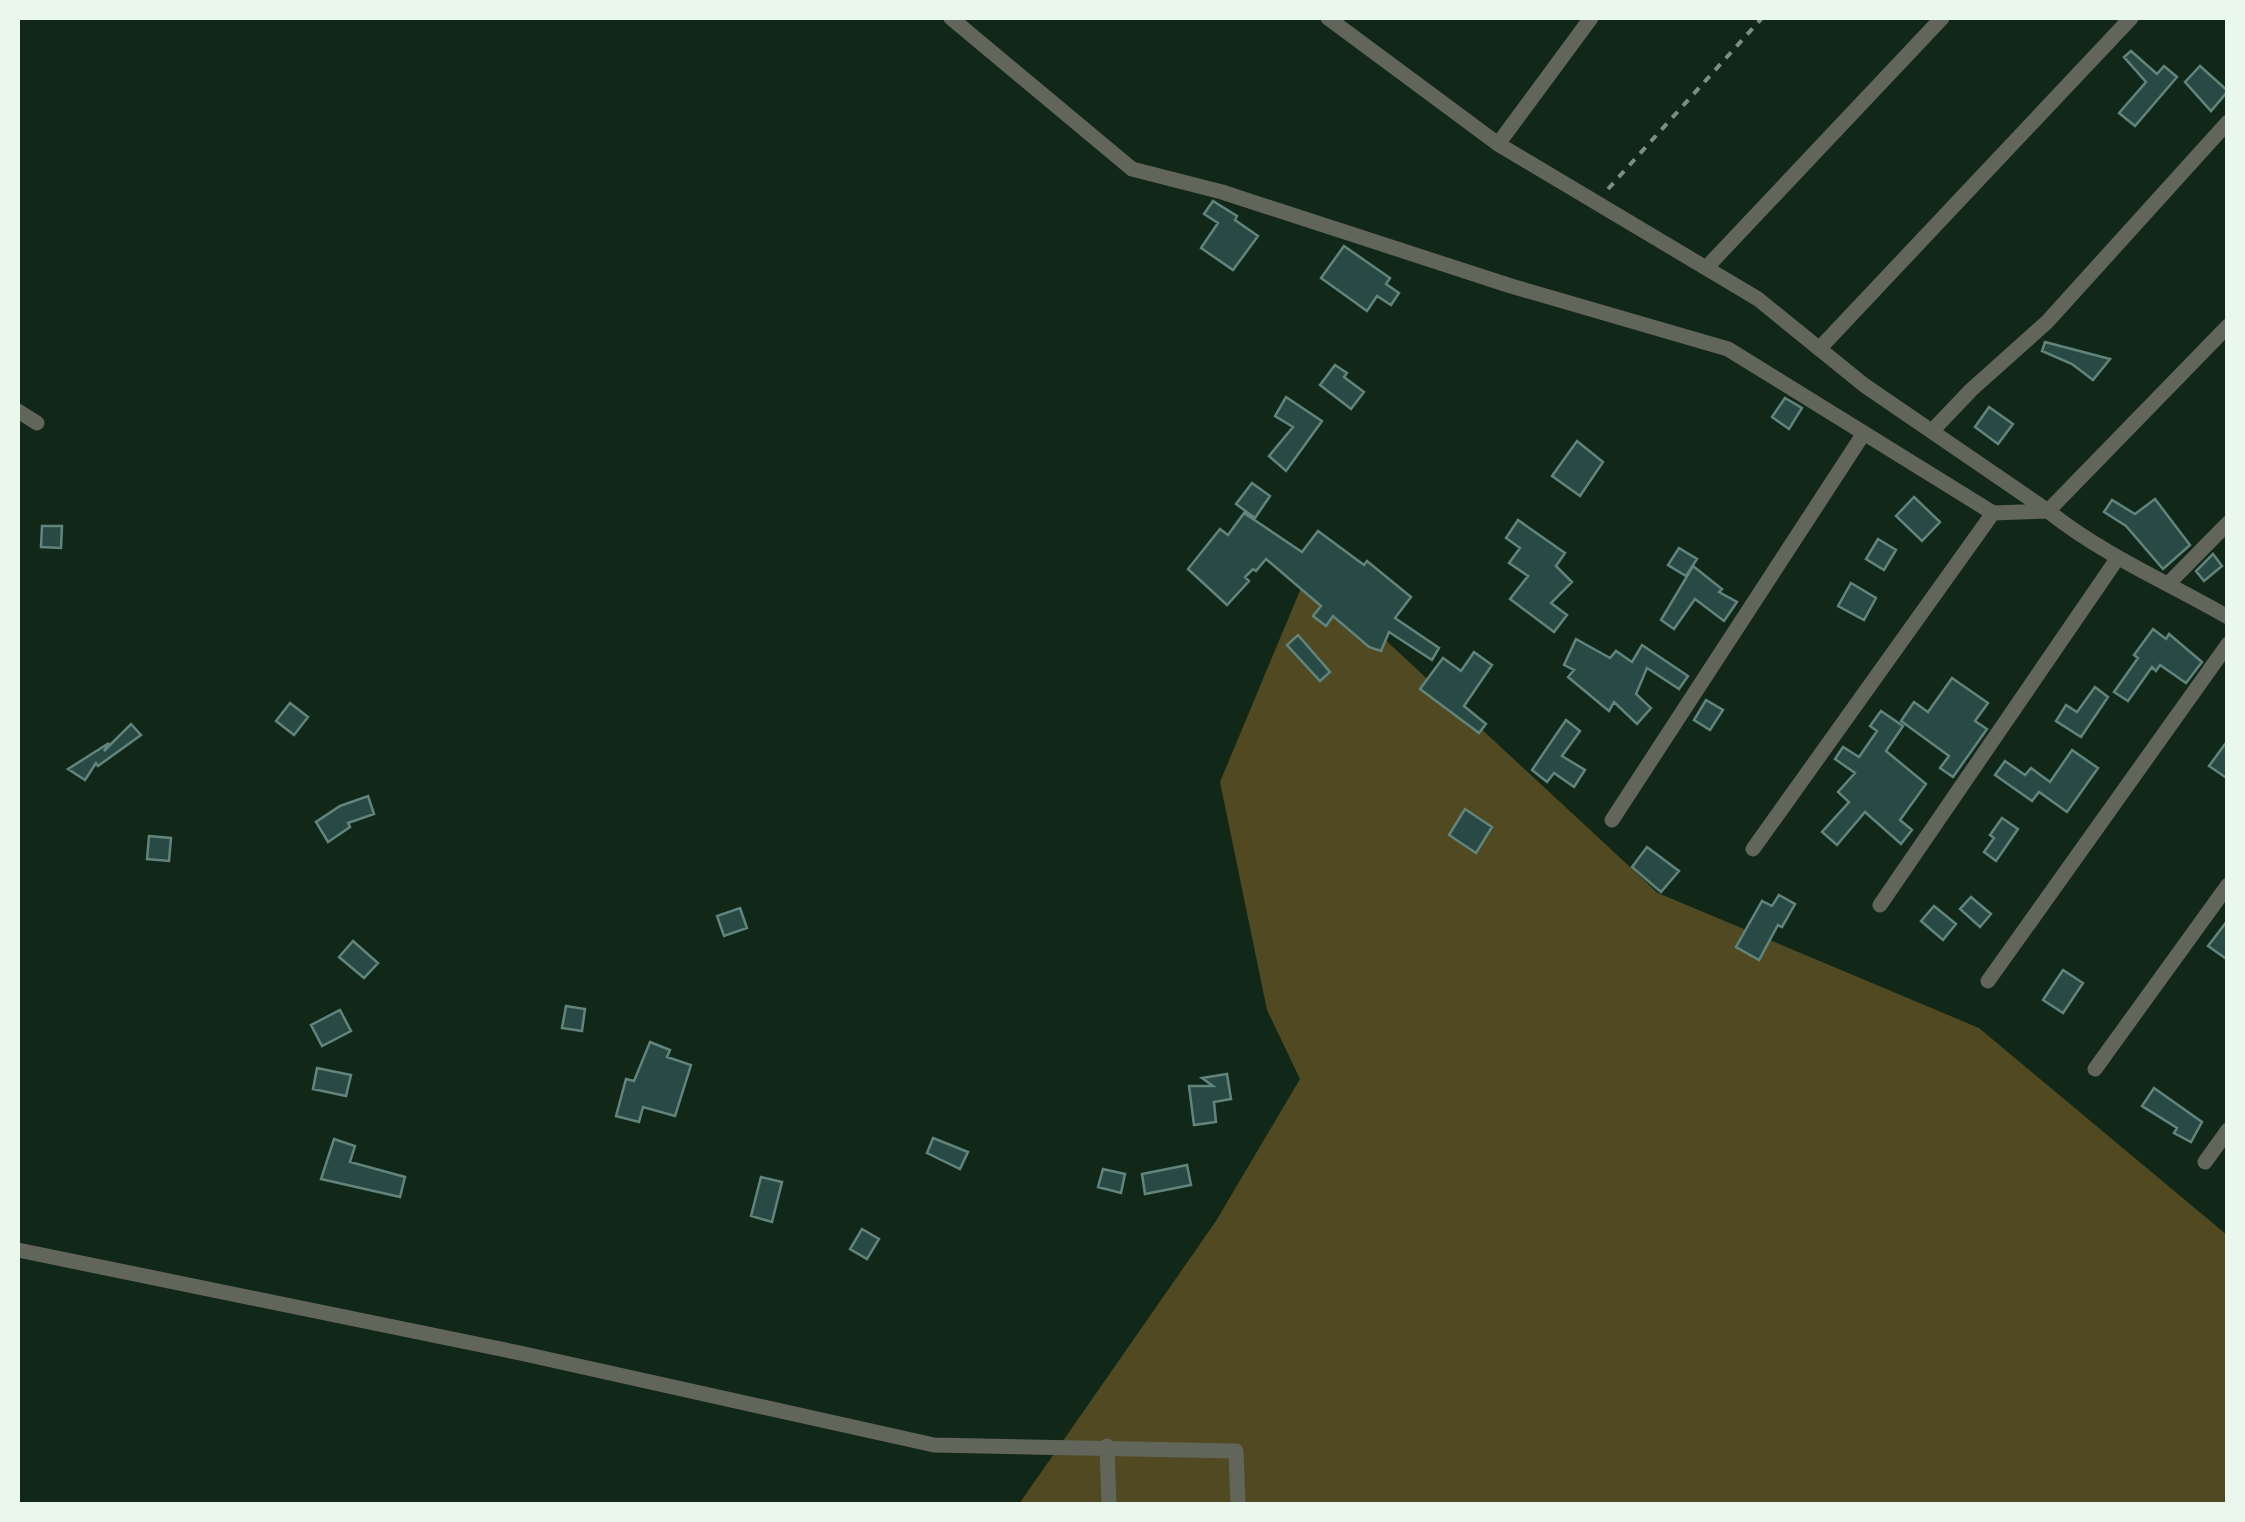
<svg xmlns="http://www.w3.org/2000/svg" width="2245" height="1522" font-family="'Sofia Sans Condensed',sans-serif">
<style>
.green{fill:#514921}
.building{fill:#294a44;stroke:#61847d;stroke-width:2.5}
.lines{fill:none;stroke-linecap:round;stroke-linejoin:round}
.path{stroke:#7d8f83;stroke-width:4;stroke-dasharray:8 8;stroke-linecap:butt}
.street{stroke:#61655a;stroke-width:15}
</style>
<rect width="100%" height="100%" fill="#112718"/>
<path class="green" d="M1309 569 1658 893 1979 1028 2227 1235V1504H1019L1216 1221 1300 1079 1267 1010 1220 782Z"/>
<path class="building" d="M2131 51 2157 74 2164 66 2177 77 2135 126 2119 113 2146 82 2124 57Z
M2200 66 2228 91 2211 111 2185 82Z
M1213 201 1237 216 1235 220 1258 236 1233 270 1201 248 1218 223 1204 214Z
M1344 246 1390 278 1386 284 1399 293 1391 305 1377 296 1367 311 1321 278Z
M2045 342 2110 359 2093 380 2072 364 2042 351Z
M1335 365 1347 373 1344 377 1364 392 1351 409 1320 385Z
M1286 397 1322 421 1286 471 1269 456 1293 427 1275 416Z
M1785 398 1802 408 1789 429 1772 417Z
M1989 407 2013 424 1998 444 1975 427Z
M1577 441 1603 462 1580 496 1552 476Z
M1252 483 1270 496 1255 518 1236 504Z
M1914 497 1940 522 1922 541 1896 516Z
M2155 499 2190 545 2163 569 2126 526 2104 512 2112 500 2135 514Z
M1244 513 1302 552 1318 531 1364 565 1367 561 1411 597 1395 618 1439 648 1432 660 1389 632 1381 651 1369 647 1333 616 1326 626 1313 616 1321 606 1266 559 1256 571 1253 569 1245 577 1249 581 1227 605 1188 569 1220 529 1228 535Z
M1518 520 1565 553 1556 566 1572 582 1551 603 1567 615 1554 632 1510 599 1528 576 1509 563 1520 548 1506 538Z
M42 526H62L61 548 41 547Z
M1878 539 1896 550 1884 570 1866 559Z
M1679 548 1697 559 1686 576 1668 565Z
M2213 554 2222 566 2204 581 2196 571Z
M1693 566 1722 589 1719 592 1737 602 1724 621 1695 599 1674 629 1661 620Z
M1851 583 1876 598 1864 620 1838 606Z
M2153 629 2166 639 2169 634 2202 662 2186 683 2160 665 2156 671 2152 667 2128 701 2114 692 2138 658 2134 655Z
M1298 635 1330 672 1320 681 1287 645Z
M1576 639 1610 658 1616 651 1632 662 1642 645 1688 676 1679 689 1647 668 1636 694 1651 708 1637 724 1614 702 1609 711 1568 677 1574 670 1564 665Z
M1474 652 1492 665 1464 706 1486 724 1479 733 1420 689 1443 658 1461 671Z
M1952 678 1988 703 1975 721 1987 729 1953 777 1940 768 1949 756 1901 721 1914 702 1928 712Z
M2095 687 2108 697 2081 737 2056 721 2066 705 2077 712Z
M1706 700 1723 710 1710 730 1694 720Z
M290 703 308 717 294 735 276 721Z
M1881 711 1903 726 1886 751 1926 784 1900 820 1912 830 1901 844 1865 812 1837 845 1822 832 1849 802 1838 792 1855 773 1835 759 1843 747 1859 757 1877 731 1870 726Z
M1566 720 1580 731 1562 756 1585 770 1574 787 1554 773 1547 782 1532 770Z
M131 724 141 735 98 766 96 763 85 780 68 769 109 743 104 751Z
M2228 740V779L2209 766Z
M2072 750 2098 768 2067 812 2039 792 2032 801 1995 775 2005 761 2025 775 2031 768 2050 782Z
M368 796 374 814 348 823 350 827 328 842 316 822 340 806Z
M1465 809 1492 827 1476 853 1449 835Z
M2002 818 2018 829 1996 861 1984 852 1994 838 1990 835Z
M149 836 171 838 169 861 147 859Z
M1647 847 1679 871 1661 892 1632 867Z
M1779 895 1795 904 1782 927 1778 925 1759 960 1736 947 1762 901 1772 906Z
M1971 897 1991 914 1980 927 1960 909Z
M1934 906 1956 924 1943 940 1921 921Z
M740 908 747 928 724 936 717 916Z
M2228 920V960L2208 946Z
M353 941 378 963 364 978 339 957Z
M2063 970 2083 983 2063 1013 2043 1000Z
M566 1006 585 1009 582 1031 562 1028Z
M340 1010 351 1031 322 1046 311 1025Z
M650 1042 670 1050 667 1057 691 1065 675 1116 643 1107 639 1122 616 1116 626 1079 634 1081Z
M317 1068 351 1075 346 1096 313 1089Z
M1227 1074 1231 1099 1214 1102 1216 1122 1194 1125 1189 1086H1213L1202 1078Z
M2154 1088 2202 1122 2191 1142 2174 1133 2177 1128 2142 1106Z
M933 1138 968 1152 960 1169 927 1153Z
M334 1139 355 1146 350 1162 405 1177 400 1197 321 1179Z
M1187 1165 1191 1185 1145 1194 1142 1174Z
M1103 1169 1125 1174 1121 1193 1098 1187Z
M761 1177 782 1182 772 1222 751 1216Z
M862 1229 879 1239 867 1259 850 1249Z"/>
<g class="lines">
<path class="path" d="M1608 189 1762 18"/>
<path class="street" d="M951 18 1132 169 1222 192 1511 286 1728 349 1993 513 2048 511C2105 556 2165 581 2228 617
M1328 18 1498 144 1758 299 1864 385 2048 511 2228 326
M1498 144 1591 18
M1706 268 1942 18
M1819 349 2131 18
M18 411 37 423
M1932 431 1971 390 2047 322 2228 122
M2169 583 2228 523
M1612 820 1864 433
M1753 849 1993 513
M1880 905 2117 559
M1988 981 2228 644
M2095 1069 2228 885
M2205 1162 2228 1130
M18 1250 520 1353 934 1445 1236 1451 1238 1504
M1107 1446 1109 1504"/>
</g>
<rect width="2245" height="1522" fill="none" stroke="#e9f7ed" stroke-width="40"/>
</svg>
